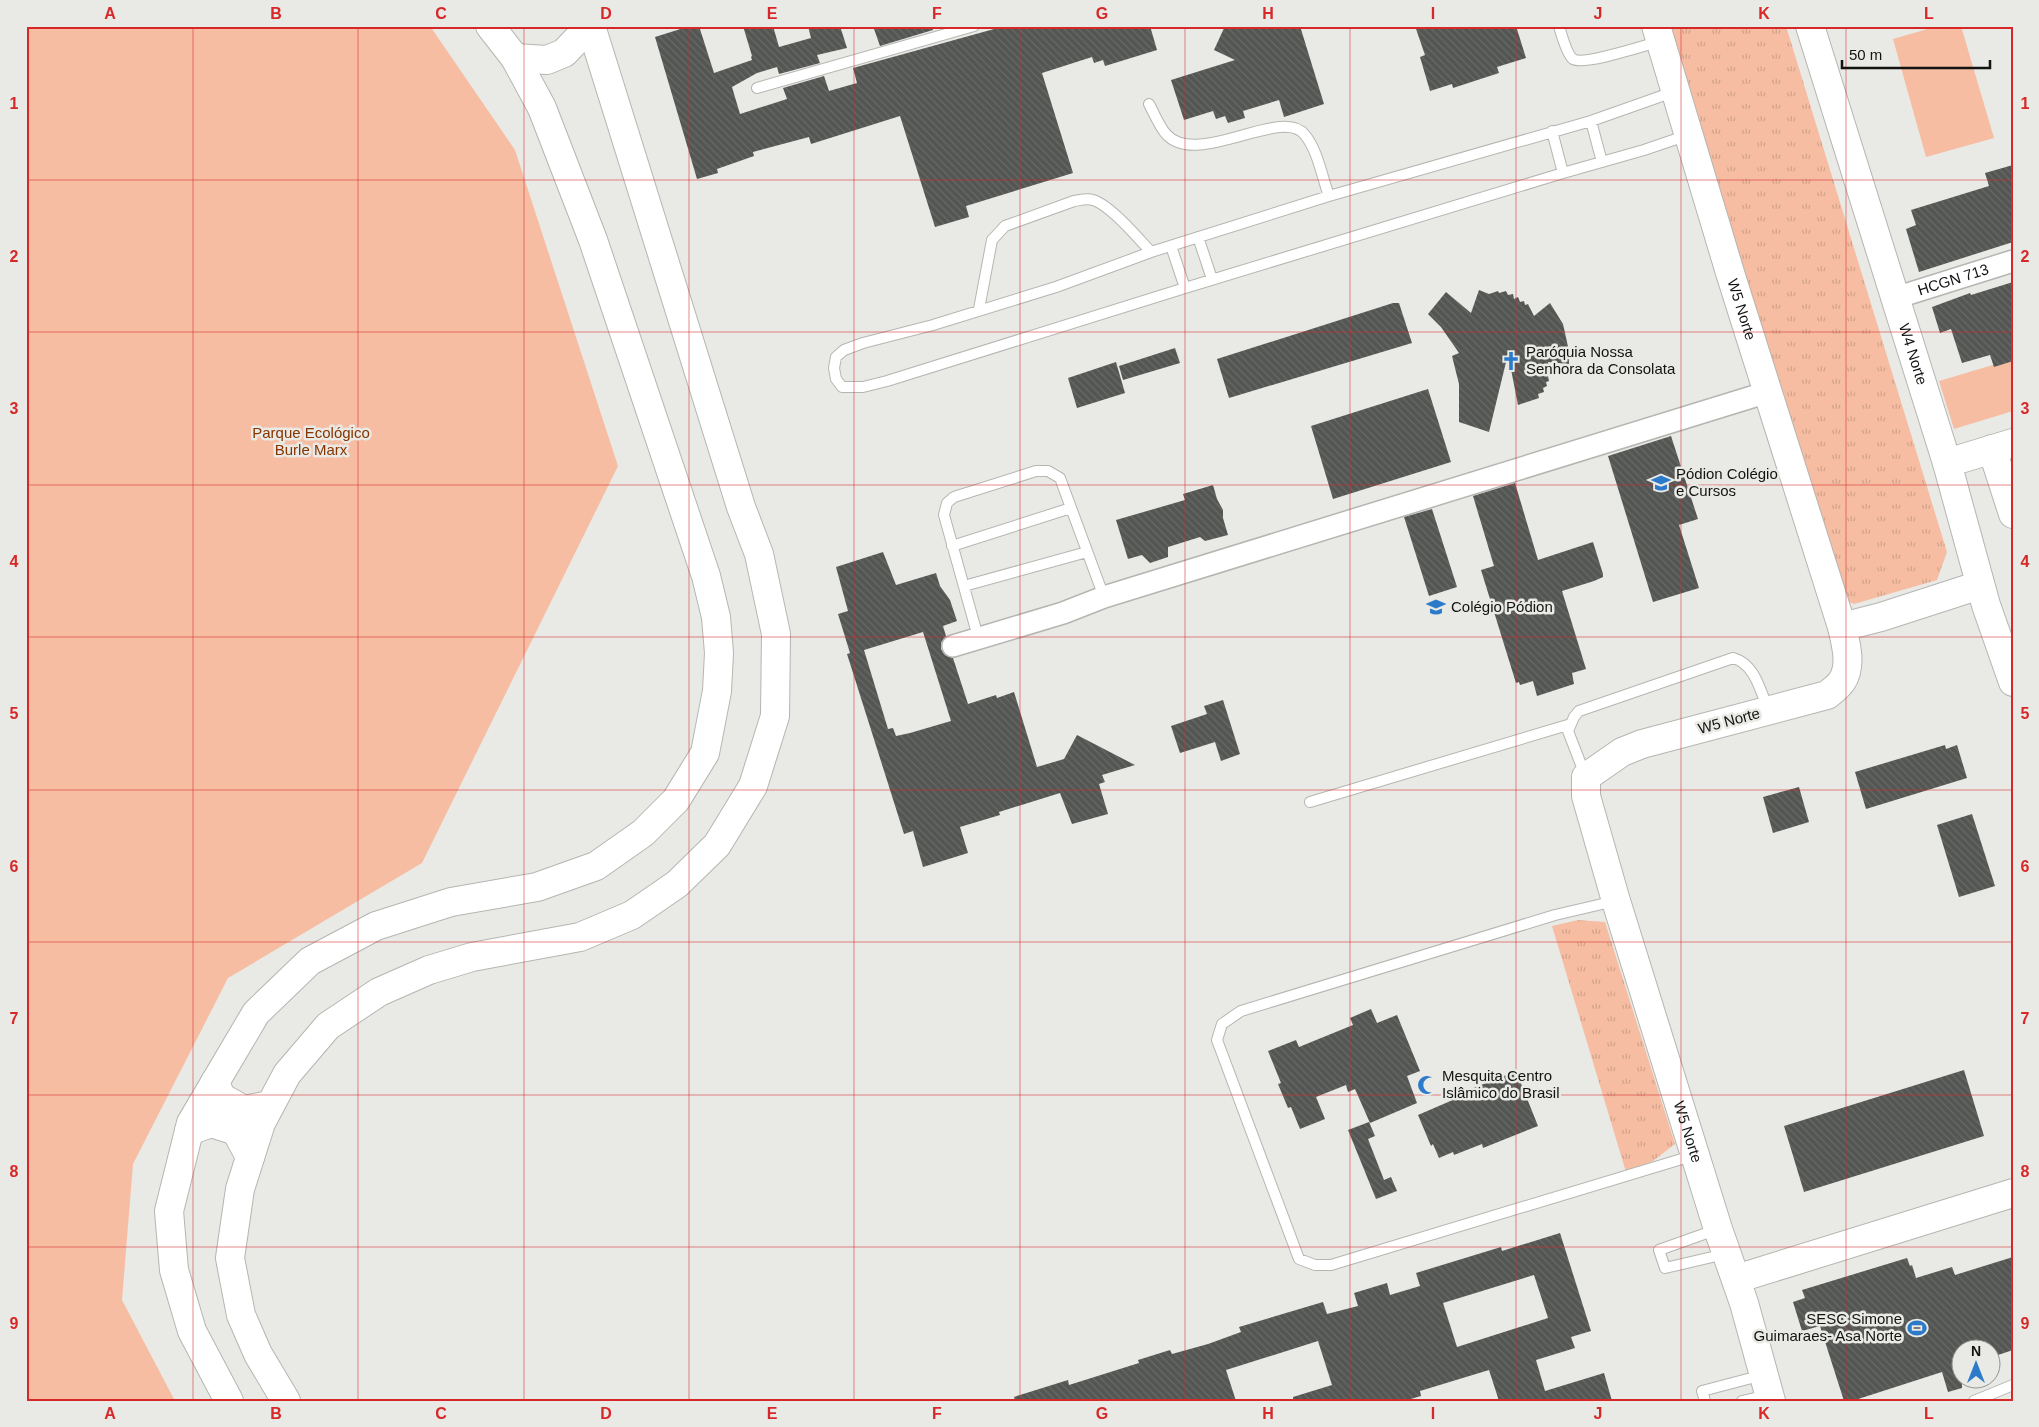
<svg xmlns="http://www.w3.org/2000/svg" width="2039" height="1427" font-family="Arial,sans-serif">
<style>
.grass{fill:url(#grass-tufts)}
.green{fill:#f6bda3}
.building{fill:url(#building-back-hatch);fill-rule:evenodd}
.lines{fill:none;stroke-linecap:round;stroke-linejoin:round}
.lane-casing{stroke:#b5b5b1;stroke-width:12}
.street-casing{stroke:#b5b5b1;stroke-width:24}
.secondary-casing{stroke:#b5b5b1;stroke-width:30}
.lane{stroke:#fff;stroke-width:10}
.street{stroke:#fff;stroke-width:21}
.secondary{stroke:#fff;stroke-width:28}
.grid{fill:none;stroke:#d62828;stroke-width:1;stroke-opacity:0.55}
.labels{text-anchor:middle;stroke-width:5;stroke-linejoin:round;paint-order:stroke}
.street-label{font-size:15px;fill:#131312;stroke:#e9e9e5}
.poi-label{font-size:15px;fill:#131312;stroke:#e9e9e5;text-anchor:start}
.park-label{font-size:15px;fill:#873500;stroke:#e9e9e5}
.neatline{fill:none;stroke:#d62828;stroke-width:2}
.grid-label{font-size:16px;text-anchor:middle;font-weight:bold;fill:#d62828}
</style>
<defs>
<pattern id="grass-tufts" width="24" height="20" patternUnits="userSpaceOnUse" patternTransform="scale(1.25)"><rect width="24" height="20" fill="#f6bda3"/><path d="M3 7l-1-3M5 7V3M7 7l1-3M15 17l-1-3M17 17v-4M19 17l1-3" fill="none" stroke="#d2a28b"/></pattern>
<pattern id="building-back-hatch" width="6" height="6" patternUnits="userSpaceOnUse" patternTransform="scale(1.25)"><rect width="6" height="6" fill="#545653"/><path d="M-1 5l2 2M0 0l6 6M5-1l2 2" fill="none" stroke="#686a67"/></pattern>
</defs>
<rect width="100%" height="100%" fill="#e9e9e5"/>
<path class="grass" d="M1665 26H1786L1947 552 1937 580 1854 604 1842 599Z
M1578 920 1605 922 1675 1144 1653 1161 1626 1172 1552 926Z"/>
<path class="green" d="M26 26H430L515 150 618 466 422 863 228 978 133 1164 122 1300 175 1401H26Z
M1938 26H1961L1994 138 1926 157 1893 39Z
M2013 359V411L1954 429 1939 381Z"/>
<path class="building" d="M690 26H699L714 73 752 60 751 57 752 56 743 26H773L779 47 811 38 808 26H840L847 48 817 55 820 63 779 74 777 67 757 73 732 87 740 114 787 99 783 88 824 76 829 91 857 83 853 68 1005 26H1150L1157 50 1105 66 1103 60 1094 63 1092 57 1042 73 1073 173 966 206 969 217 935 227 900 116 811 144 809 137 753 152 754 156 717 169 718 173 697 179 655 37Z
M873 26H932L933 30 880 46Z
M1225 26H1300L1324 104 1284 117 1279 100 1243 111 1245 118 1228 123 1225 116 1216 119 1213 111 1184 120 1171 80 1235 60 1214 50Z
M1415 26H1516L1526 58 1497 67 1499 73 1453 88 1452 84 1430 91 1420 57 1425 55Z
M2013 165V242L1919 272 1906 229 1916 225 1911 210 1989 186 1985 173Z
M2013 282V361L1994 367 1990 355 1962 363 1951 329 1940 333 1932 307 1970 293 1971 295Z
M1479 290 1489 294 1498 291 1499 293 1506 291 1508 295 1513 294 1514 299 1518 297 1520 302 1524 301 1525 305 1528 304 1534 316 1550 303 1563 324 1569 351V364L1548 362 1550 371 1548 376 1549 381 1546 382 1547 386 1543 388 1544 392 1538 394 1539 398 1518 405 1508 354 1489 432 1459 422V384L1452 356 1459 353 1441 327 1428 314 1446 292 1471 313Z
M1393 303H1399L1412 343 1229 398 1217 359Z
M1175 348 1180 363 1123 380 1119 366Z
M1116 362 1125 393 1077 408 1068 378Z
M1428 389 1451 462 1333 499 1311 426Z
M1671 436 1698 519 1679 525 1699 588 1653 602 1608 456Z
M1515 483 1538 560 1593 542 1603 574V577L1594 581 1562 591 1586 669 1572 673 1574 684 1537 696 1533 681 1520 685 1519 682 1516 683 1481 570 1494 566 1473 496Z
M1213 485 1217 499 1223 510V518L1228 535 1205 541 1200 537 1168 547V557L1150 563 1142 555 1128 559 1116 520 1185 500 1183 494Z
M1432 509 1457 587 1429 596 1404 517Z
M883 552 896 585 936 573 940 586 950 600 957 621 943 626 946 636 941 643V649L945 655 953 658 968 704 996 695 997 698 1014 692 1037 767 1064 759 1077 735 1135 765 1102 775 1105 782 1099 784 1108 814 1072 824 1060 793 999 812 1000 815 960 827 968 853 923 867 913 831 904 834 847 654 850 653 838 614 848 611 836 567ZM923 632 951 721 910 733 896 736 893 728 888 729 864 650Z
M1223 700 1240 754 1221 761 1215 742 1180 753 1171 726 1207 714 1204 706Z
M1945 745 1946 749 1957 745 1967 778 1866 809 1855 772Z
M1799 787 1809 822 1773 833 1763 797Z
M1972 814 1995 886 1959 897 1937 825Z
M1371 1009 1377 1023 1397 1015 1420 1071 1407 1076 1417 1103 1370 1123 1355 1089 1348 1092 1346 1085 1316 1097 1325 1119 1300 1129 1291 1107 1288 1108 1278 1084 1281 1083 1268 1051 1296 1040 1299 1047 1353 1025 1350 1018Z
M1964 1070 1984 1136 1804 1192 1784 1126Z
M1516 1071 1538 1126 1483 1148 1482 1144 1454 1155 1453 1152 1439 1158 1433 1144 1431 1146 1418 1115 1462 1096 1461 1093Z
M1369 1122 1375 1136 1368 1139 1384 1180 1391 1177 1397 1191 1376 1199 1348 1130Z
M1560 1233 1591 1331 1571 1337 1575 1348 1536 1360 1545 1391 1604 1373 1612 1401H1499L1489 1370 1420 1391 1421 1396 1404 1401H1293V1397L1332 1385 1318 1341 1226 1370 1236 1401H1015L1014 1397 1068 1380 1069 1385 1139 1363 1138 1360 1170 1350 1172 1354 1208 1344 1241 1332 1239 1327 1323 1302 1327 1314 1358 1306 1354 1293 1387 1283 1390 1295 1420 1286 1416 1273 1501 1247 1502 1251ZM1534 1275 1548 1318 1457 1347 1443 1303Z
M2013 1257V1350L1992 1357V1350H1962V1388L1948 1392 1942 1372 1852 1401H1844L1820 1326 1802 1331 1793 1302 1805 1298 1802 1290 1907 1258 1910 1266 1912 1265 1916 1278 1952 1267 1955 1275Z"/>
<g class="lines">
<g class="lane-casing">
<path id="lane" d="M1559 26C1561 33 1567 55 1573 59 1583 66 1646 45 1661 41
M757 88 974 26
M1676 91 1591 121 1329 196 1151 252 1056 287 933 325 863 343 844 350 836 357 834 368 836 379 842 387H863L887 381 1185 288 1563 173 1644 150 1688 135
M1149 104C1154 113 1159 126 1166 134 1197 169 1283 105 1305 135 1318 151 1322 177 1329 196
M1591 121 1602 162
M1552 131 1563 173
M1198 237 1212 279
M1171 246 1185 288
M979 309 992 240 1005 226 1074 201C1081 200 1087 198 1093 200 1110 205 1138 238 1151 252
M952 546 1071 508
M964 586 1087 552
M978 637 944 515 947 503 954 497 1036 471H1048L1060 478 1104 597
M1585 775 1568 731 1574 717 1579 711 1733 658C1755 664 1760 690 1768 709
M1310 802 1571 724
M1615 901 1555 915 1241 1011 1222 1024 1217 1040 1299 1259 1315 1265H1331L1695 1155
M1718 1229 1659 1250 1665 1268 1725 1254
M1705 1401 1702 1391 1763 1375
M1742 1401 1768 1395
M1974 1401 2013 1385"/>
</g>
<g class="street-casing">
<g id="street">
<path id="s1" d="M1895 298 2013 261"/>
<path d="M953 646 1063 613 1104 597 1768 392"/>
</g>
</g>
<g class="secondary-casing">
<g id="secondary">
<path id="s2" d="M1656 26 1731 276 1842 627C1846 644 1852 666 1842 681 1838 687 1832 691 1827 695L1642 744 1622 752 1586 777V796L1616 901 1718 1229 1744 1303 1771 1401"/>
<path id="s3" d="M1810 26 1947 463 1986 605 2013 682"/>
<path d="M515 58 547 60 564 53 590 26"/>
<path d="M1992 449 2013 514"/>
<path d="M1947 463 2013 443"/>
<path d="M1842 627 1881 617 1980 585"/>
<path d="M215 1082 221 1097 244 1110 270 1105"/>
<path d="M189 1131 211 1123 236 1131 250 1157"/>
<path d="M1736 1279 2013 1193"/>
<path d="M229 1401 192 1331 174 1270 169 1211 191 1123 256 1013 310 961 376 926 451 902 537 887 596 866 643 833 676 800 705 753 717 691 719 653 716 617 706 576 593 240 542 108 515 58 490 26"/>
<path d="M286 1401 258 1354 241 1315 230 1258 240 1189 261 1123 287 1074 328 1026 379 992 429 970 472 957 580 937 632 915 677 884 717 845 753 786 775 716 776 634 759 554 741 507 591 26"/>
</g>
</g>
<use href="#lane" class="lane"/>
<use href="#street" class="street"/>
<use href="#secondary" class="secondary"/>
</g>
<path class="grid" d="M193 26V1401M358 26V1401M524 26V1401M689 26V1401M854 26V1401M1020 26V1401M1185 26V1401M1350 26V1401M1516 26V1401M1681 26V1401M1846 26V1401M26 180H2013M26 332H2013M26 485H2013M26 637H2013M26 790H2013M26 942H2013M26 1095H2013M26 1247H2013"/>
<defs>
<g id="church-bare" transform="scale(1.5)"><path d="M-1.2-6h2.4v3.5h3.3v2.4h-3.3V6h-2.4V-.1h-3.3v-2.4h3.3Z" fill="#2c7bcb" stroke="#e9e9e5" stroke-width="2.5" paint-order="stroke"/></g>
<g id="school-bare" transform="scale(1.5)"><path d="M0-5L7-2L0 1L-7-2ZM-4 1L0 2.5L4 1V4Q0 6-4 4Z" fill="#2c7bcb" stroke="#e9e9e5" stroke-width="2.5" paint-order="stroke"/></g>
<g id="mosque-bare" transform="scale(1.5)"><path d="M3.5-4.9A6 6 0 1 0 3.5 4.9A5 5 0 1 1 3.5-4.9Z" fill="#2c7bcb" stroke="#e9e9e5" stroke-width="2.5" paint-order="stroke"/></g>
<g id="stadium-bare" transform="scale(1.5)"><path d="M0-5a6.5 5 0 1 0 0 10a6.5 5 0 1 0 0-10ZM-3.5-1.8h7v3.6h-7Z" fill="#2c7bcb" stroke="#e9e9e5" stroke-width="2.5" paint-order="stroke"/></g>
</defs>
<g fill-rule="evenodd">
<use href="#church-bare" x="1511" y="361"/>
<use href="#school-bare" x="1661" y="483"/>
<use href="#school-bare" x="1436" y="607"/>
<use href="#mosque-bare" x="1427" y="1085"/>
<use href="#stadium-bare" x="1917" y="1328"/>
</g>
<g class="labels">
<g class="street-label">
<text dy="5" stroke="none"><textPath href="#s1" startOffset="61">HCGN 713</textPath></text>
<text dy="5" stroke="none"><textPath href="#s2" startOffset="296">W5 Norte</textPath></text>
<text dy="5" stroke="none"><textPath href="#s3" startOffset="344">W4 Norte</textPath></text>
<text transform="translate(1729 721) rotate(-15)" y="5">W5 Norte</text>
<text dy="5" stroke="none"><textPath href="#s2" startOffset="1332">W5 Norte</textPath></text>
</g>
<g class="poi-label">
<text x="1526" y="357">Paróquia Nossa<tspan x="1526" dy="17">Senhora da Consolata</tspan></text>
<text x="1676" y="479">Pódion Colégio<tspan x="1676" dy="17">e Cursos</tspan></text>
<text x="1451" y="612">Colégio Pódion</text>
<text x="1442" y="1081">Mesquita Centro<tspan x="1442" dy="17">Islâmico do Brasil</tspan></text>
<text x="1902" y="1324" text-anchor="end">SESC Simone<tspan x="1902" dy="17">Guimaraes- Asa Norte</tspan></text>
</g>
<g class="park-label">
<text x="311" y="438">Parque Ecológico<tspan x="311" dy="17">Burle Marx</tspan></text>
</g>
</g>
<rect width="2039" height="1427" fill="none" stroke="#e9e9e5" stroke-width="55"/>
<g transform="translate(1976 1364)"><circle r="24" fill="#e9e9e5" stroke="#939391"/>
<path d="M0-4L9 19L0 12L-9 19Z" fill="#2c7bcb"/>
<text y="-8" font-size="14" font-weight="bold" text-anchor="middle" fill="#131312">N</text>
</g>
<path d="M1842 60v8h148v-8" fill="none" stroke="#131312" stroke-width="2.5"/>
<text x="1849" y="60" font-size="15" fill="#131312" stroke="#e9e9e5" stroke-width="4" paint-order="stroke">50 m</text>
<rect x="28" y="28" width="1984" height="1372" class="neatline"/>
<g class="grid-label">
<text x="110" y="19">A</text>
<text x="276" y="19">B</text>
<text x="441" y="19">C</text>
<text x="606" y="19">D</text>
<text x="772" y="19">E</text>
<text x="937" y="19">F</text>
<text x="1102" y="19">G</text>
<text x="1268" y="19">H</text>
<text x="1433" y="19">I</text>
<text x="1598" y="19">J</text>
<text x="1764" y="19">K</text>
<text x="1929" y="19">L</text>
<text x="14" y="109">1</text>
<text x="2025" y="109">1</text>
<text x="14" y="262">2</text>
<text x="2025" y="262">2</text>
<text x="14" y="414">3</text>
<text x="2025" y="414">3</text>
<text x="14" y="567">4</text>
<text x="2025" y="567">4</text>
<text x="14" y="719">5</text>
<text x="2025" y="719">5</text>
<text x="14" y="872">6</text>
<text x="2025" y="872">6</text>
<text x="14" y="1024">7</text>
<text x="2025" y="1024">7</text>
<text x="14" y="1177">8</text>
<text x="2025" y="1177">8</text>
<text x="14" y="1329">9</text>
<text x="2025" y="1329">9</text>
<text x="110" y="1419">A</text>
<text x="276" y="1419">B</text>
<text x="441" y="1419">C</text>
<text x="606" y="1419">D</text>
<text x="772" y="1419">E</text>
<text x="937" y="1419">F</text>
<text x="1102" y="1419">G</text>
<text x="1268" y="1419">H</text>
<text x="1433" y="1419">I</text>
<text x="1598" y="1419">J</text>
<text x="1764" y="1419">K</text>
<text x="1929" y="1419">L</text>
</g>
</svg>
